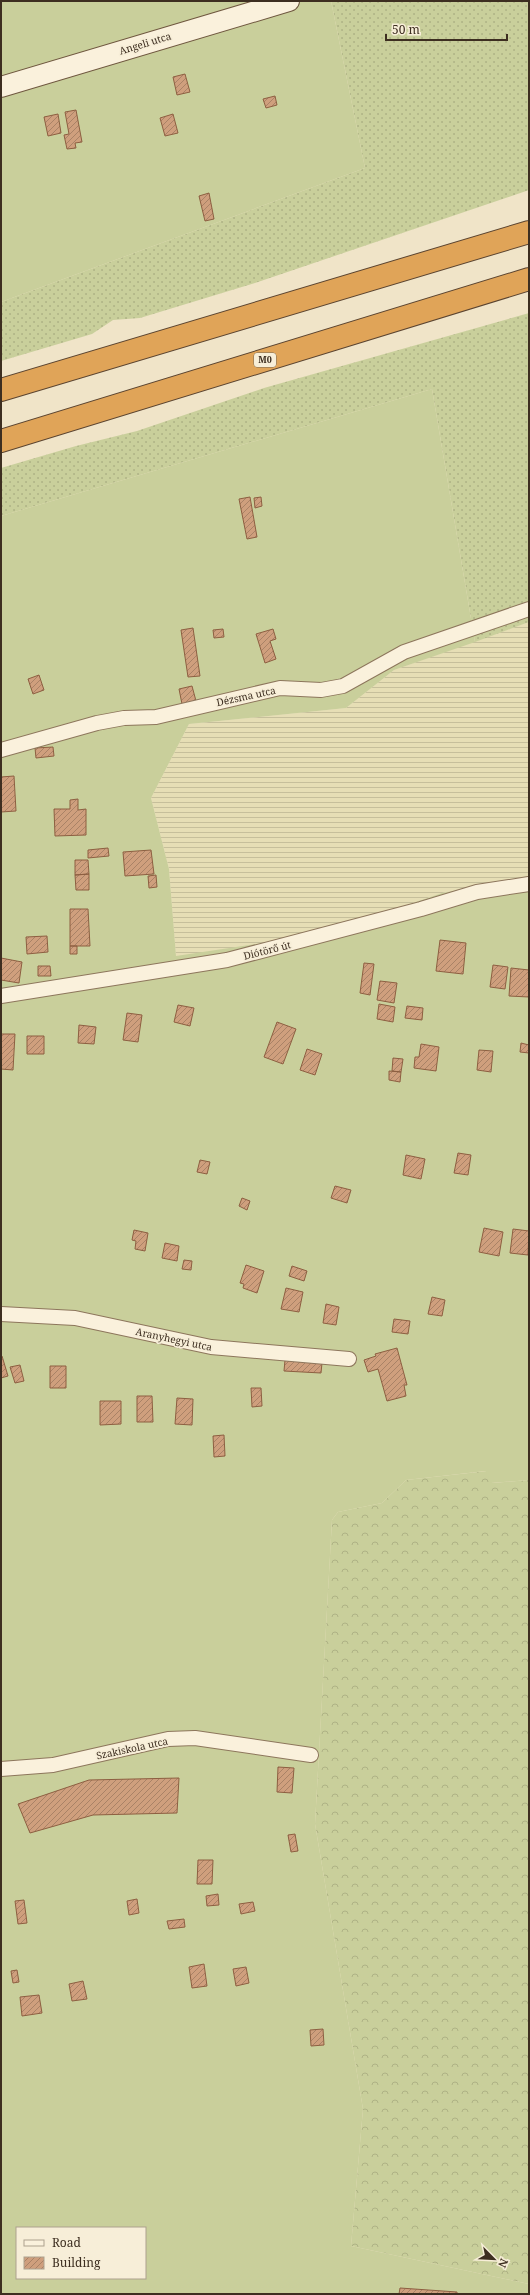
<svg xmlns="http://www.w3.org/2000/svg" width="530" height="2295" font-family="'Noto Serif',serif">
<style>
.farmland{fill:url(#farmland-rules)}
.grass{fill:url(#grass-dots)}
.forest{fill:url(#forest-crowns)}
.garden{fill:#c9cf9b;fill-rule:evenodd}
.building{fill:url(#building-hatch);stroke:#8d5f41}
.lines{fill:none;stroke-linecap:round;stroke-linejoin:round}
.street-casing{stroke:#8d765c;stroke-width:16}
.secondary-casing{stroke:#6f573f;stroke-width:22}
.highway-casing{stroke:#5b4430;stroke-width:24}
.street{stroke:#faf1dc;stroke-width:14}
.secondary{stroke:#faf1dc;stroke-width:20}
.highway{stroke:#e0a458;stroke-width:22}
.labels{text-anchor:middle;stroke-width:3.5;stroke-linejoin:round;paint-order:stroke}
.shield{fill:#f7eed8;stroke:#756857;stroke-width:1}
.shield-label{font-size:9px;font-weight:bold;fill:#3d2e20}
.street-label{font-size:10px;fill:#3d2e20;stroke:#f7eed8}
</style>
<defs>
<pattern id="farmland-rules" width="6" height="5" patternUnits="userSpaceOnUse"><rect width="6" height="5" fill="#e6deb5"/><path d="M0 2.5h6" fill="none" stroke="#c6bf9b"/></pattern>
<pattern id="grass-dots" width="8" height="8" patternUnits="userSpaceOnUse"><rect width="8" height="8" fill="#c9cf9b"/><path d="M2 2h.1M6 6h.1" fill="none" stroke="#aeb285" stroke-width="1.8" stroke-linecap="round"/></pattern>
<pattern id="forest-crowns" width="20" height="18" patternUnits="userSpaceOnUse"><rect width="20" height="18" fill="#c9cf9b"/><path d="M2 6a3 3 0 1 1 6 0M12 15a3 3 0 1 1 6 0" fill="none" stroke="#aeb285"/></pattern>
<pattern id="building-hatch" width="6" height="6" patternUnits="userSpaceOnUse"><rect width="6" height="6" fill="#cf9f7d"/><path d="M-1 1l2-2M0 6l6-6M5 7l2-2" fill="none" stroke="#a98266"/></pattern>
</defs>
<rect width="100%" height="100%" fill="#f0e4c8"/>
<path class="farmland" d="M529 622V877L442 893 322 934 176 957 169 869 151 798 189 724 346 708 394 670Z"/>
<path class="grass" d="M331 1H529V190L255 283 140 318 113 320 92 334 1 361V302L365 168Z
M529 313V622L475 642 432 389 1 516V468L76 446 137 431 264 388Z"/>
<path class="forest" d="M487 1471 492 1483 529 1480V2284L351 2246 363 2109 315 1824 332 1520 338 1512 382 1503 406 1480Z"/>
<path class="garden" d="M1 1H331L365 168 1 302Z
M432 389 475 642 394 670 346 708 189 724 151 798 169 869 176 956 322 934 442 893 529 877V1480L491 1483 486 1471 406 1480 382 1503 338 1512 332 1520 315 1824 363 2109 351 2246 529 2284V2294H1V516ZM17 2228H145V2278H17Z"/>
<path class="building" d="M185 74 190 92 177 95 173 77Z
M275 96 277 105 266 108 263 99Z
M76 110 82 142 75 143 76 148 67 149 64 135 69 134 65 112Z
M58 114 61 133 48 136 44 117Z
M173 114 178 133 165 136 160 118Z
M209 193 214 219 205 221 199 196Z
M250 497 257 537 247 539 239 499Z
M261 497 262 506 255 508 254 498Z
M193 628 200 676 188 677 181 630Z
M223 629 224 637 214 638 213 630Z
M273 629 276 639 270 641 276 659 265 663 256 634Z
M39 675 44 690 33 694 28 679Z
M192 686 196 701 182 704 179 689Z
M53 747 54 756 36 758 35 748Z
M14 776 16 811 1 812V777Z
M78 799V810L86 809V835L55 836 54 809H70V800Z
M108 848 109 856 88 858V850Z
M151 850 154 874 125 876 123 852Z
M75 860H88L89 874 75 875Z
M89 874V890H76L75 875Z
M156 875 157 887 149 888 148 876Z
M70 909H88L90 946H70Z
M47 936 48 952 27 954 26 937Z
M440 940 466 943 463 974 436 971Z
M70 946H77V954H70Z
M1 958 22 962 19 983 1 980Z
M364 963 374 964 370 995 360 993Z
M493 965 508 967 505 989 490 987Z
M38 966H50L51 976H38Z
M511 968 529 970V997L509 996Z
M380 981 397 983 394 1003 377 1000Z
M379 1004 395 1007 393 1022 377 1019Z
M178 1005 194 1008 190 1026 174 1022Z
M407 1006 423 1008 422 1020 405 1018Z
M127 1013 142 1015 138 1042 123 1040Z
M277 1022 296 1029 283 1064 264 1057Z
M79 1025 96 1027 94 1044 78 1043Z
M1 1034H15L13 1070 1 1069Z
M27 1036H44V1054H27Z
M521 1043 529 1045V1053L520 1052Z
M421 1044 439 1047 436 1071 414 1068 415 1057H419Z
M307 1049 322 1054 315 1075 300 1070Z
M479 1050 493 1051 491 1072 477 1070Z
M393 1058 403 1059 401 1072 392 1071Z
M389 1071 401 1072 400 1082 389 1080Z
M458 1153 471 1155 468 1175 454 1173Z
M406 1155 425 1159 421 1179 403 1175Z
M200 1160 210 1162 207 1174 197 1172Z
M335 1186 351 1190 347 1203 331 1198Z
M242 1198 250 1201 247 1210 239 1206Z
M484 1228 503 1232 499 1256 479 1252Z
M513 1229 529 1231 528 1255 510 1253Z
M134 1230 148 1233 145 1251 135 1249 136 1241 132 1240Z
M165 1243 179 1246 177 1261 162 1258Z
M184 1260 192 1261 191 1270 182 1269Z
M246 1265 264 1271 257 1293 243 1288 244 1284 240 1283Z
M292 1266 307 1271 304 1281 289 1276Z
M286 1288 303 1292 299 1312 281 1309Z
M432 1297 445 1300 442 1316 428 1314Z
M326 1304 339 1307 336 1325 323 1323Z
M394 1319 410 1321 408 1334 392 1332Z
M397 1348 407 1385H404L406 1396 387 1401 378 1369 368 1372 364 1360 376 1356 375 1354Z
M2 1356 8 1376 1 1378V1357Z
M285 1360 322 1363 321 1373 284 1371Z
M20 1365 24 1381 15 1383 10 1367Z
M50 1366H66V1388H50Z
M251 1388H261L262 1406 252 1407Z
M137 1396H152L153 1422H137Z
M177 1398 193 1399 192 1425 175 1424Z
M100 1401H121V1424L100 1425Z
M224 1435 225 1456 214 1457 213 1436Z
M278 1767 294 1768 292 1793 277 1792Z
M179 1778 177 1813 93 1815 30 1833 18 1804 89 1780Z
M295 1834 298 1851 291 1852 288 1835Z
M198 1860H213L212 1884H197Z
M218 1894 219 1905 207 1906 206 1896Z
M137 1899 139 1913 129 1915 127 1901Z
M24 1900 27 1923 18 1924 15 1901Z
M253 1902 255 1911 241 1914 239 1904Z
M184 1919 185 1927 169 1929 167 1921Z
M204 1964 207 1986 192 1988 189 1967Z
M246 1967 249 1983 236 1986 233 1969Z
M17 1970 19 1982 13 1983 11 1971Z
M83 1981 87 1999 72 2001 69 1984Z
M39 1995 42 2013 22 2016 20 1997Z
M323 2029 324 2045 311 2046 310 2030Z
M400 2288 457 2292V2294H399Z"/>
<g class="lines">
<g class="street-casing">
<path id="street" d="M1 750 97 723 124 718 156 717 280 688 321 690 343 686 404 652 529 609
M1 996 227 960 421 909 477 892 529 884
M1 1314 75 1318 211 1347 349 1359
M1 1769 53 1765 168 1739 195 1738 311 1755"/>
</g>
<g class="secondary-casing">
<path id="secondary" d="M1 87 289 1"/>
</g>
<g class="highway-casing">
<path id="highway" d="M1 390 529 232
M1 441 529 279"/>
</g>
<use href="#street" class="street"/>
<use href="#secondary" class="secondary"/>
<use href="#highway" class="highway"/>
</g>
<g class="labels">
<rect class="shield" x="254" y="353" width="22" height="14" rx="3"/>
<g class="shield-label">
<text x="265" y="363">M0</text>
</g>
<g class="street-label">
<text transform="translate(145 43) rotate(-17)" y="4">Angeli utca</text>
<text transform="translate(246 696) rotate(-12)" y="4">Dézsma utca</text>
<text transform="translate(267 950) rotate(-14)" y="4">Diótörő út</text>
<text transform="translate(174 1339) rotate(12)" y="4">Aranyhegyi utca</text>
<text transform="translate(132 1748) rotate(-12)" y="4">Szakiskola utca</text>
</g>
</g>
<rect width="530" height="2295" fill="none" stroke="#3d2e20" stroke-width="4"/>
<rect x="16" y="2227" width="130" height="52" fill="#f7eed8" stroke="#ada18e"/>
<rect x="24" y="2240" width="20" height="6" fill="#faf1dc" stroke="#ada18e"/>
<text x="52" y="2247" font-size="12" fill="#3d2e20">Road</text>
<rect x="24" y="2257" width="20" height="12" fill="url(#building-hatch)" stroke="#ada18e"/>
<text x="52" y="2267" font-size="12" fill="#3d2e20">Building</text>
<g transform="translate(494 2259) rotate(114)" stroke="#f7eed8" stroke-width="3" paint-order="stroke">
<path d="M0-3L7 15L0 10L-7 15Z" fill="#3d2e20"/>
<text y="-6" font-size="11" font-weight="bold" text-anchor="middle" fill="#3d2e20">N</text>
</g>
<path d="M386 34v6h121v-6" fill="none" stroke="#3d2e20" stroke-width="2"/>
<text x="392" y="34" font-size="12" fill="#3d2e20" stroke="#f7eed8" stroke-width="3" paint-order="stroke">50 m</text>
</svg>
